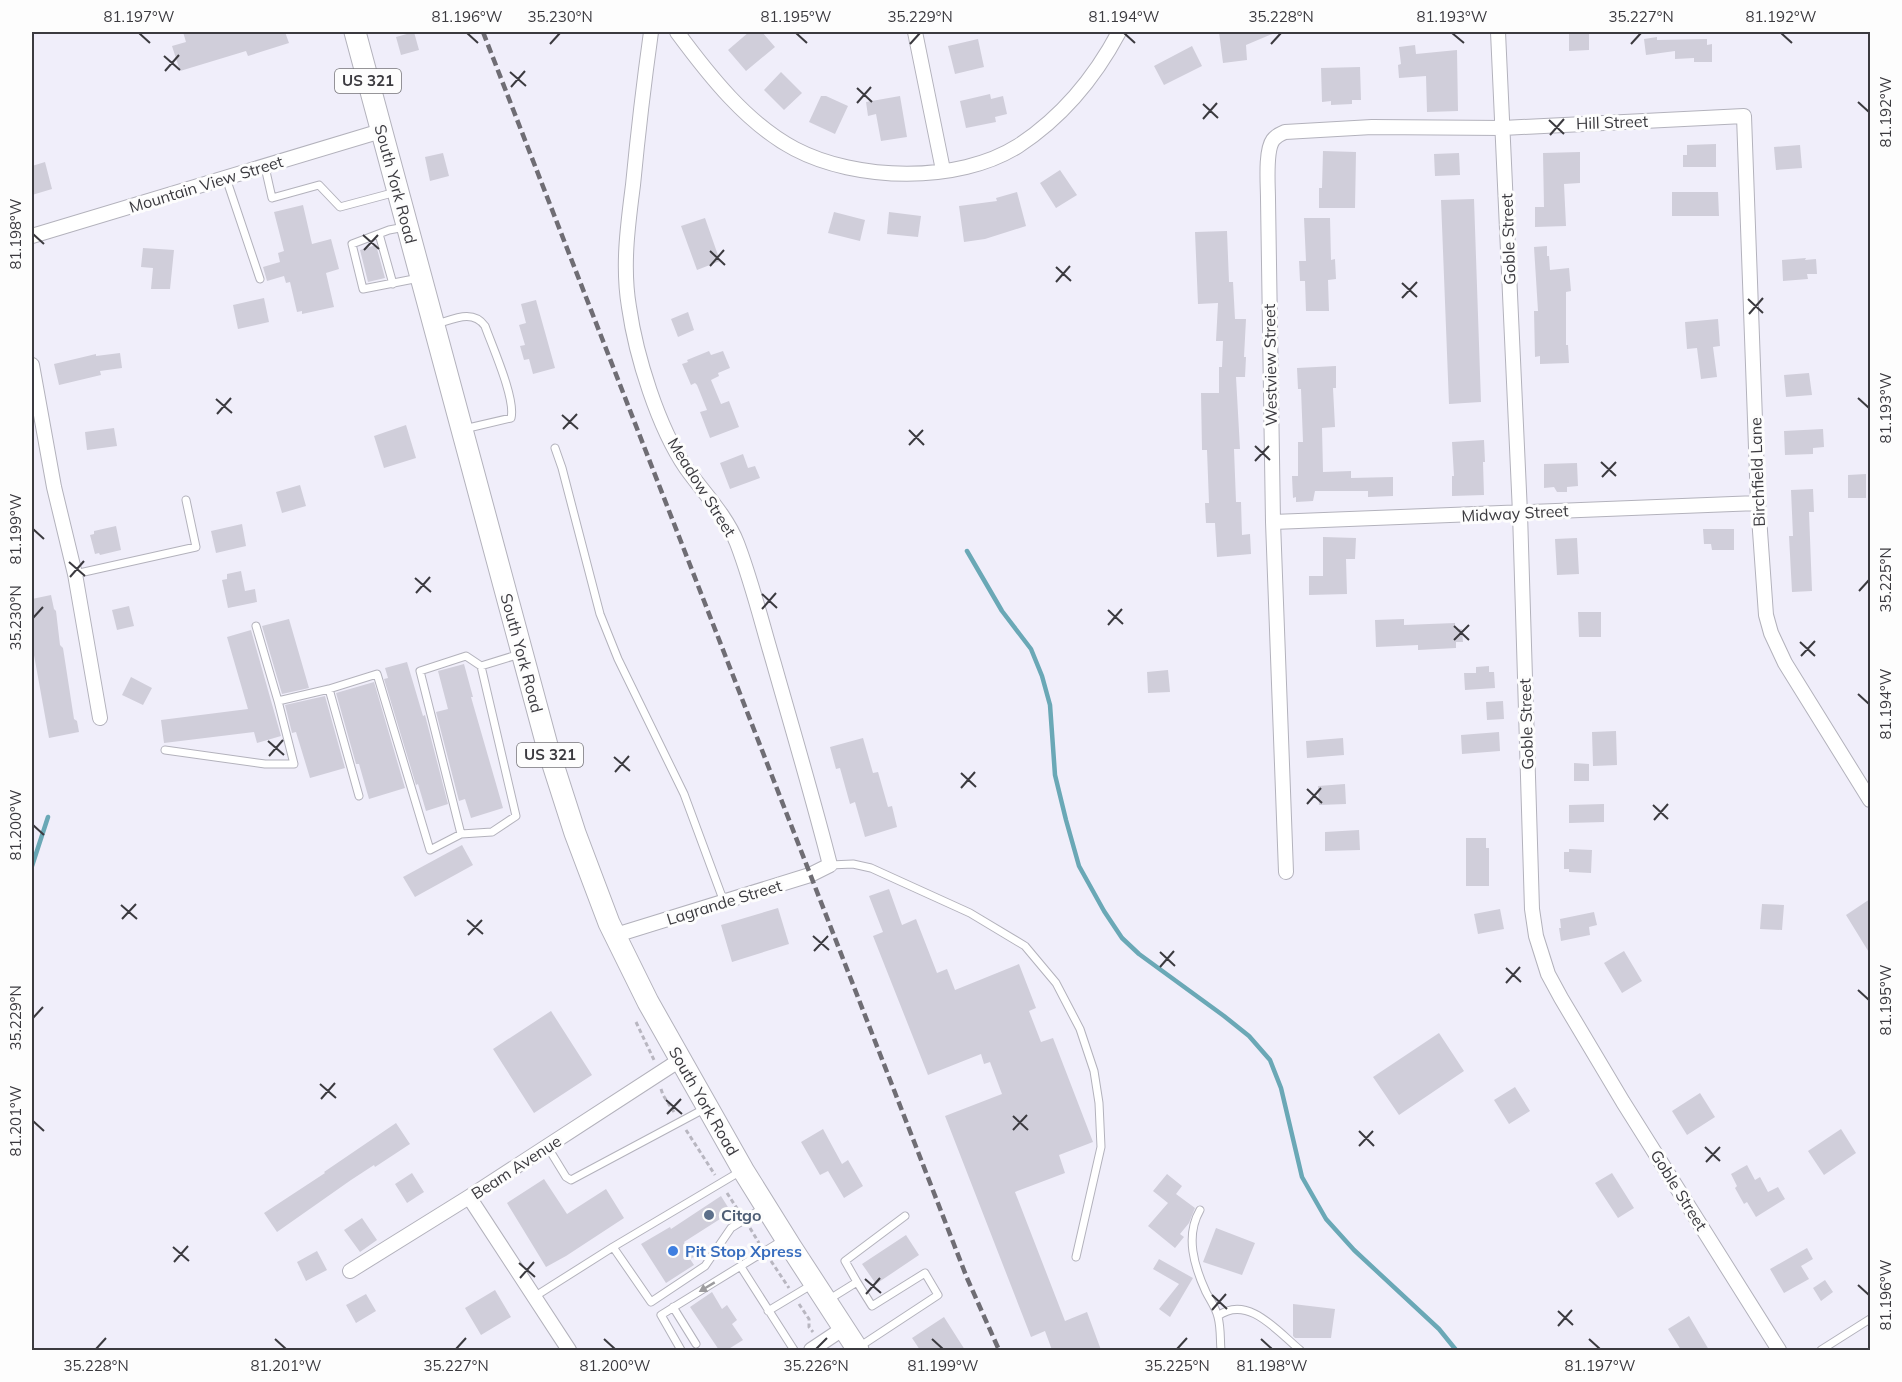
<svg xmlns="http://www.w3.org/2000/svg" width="1902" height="1382" font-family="Mulish,sans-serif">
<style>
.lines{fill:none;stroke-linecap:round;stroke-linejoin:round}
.stream{stroke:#6aa8b6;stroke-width:4.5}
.building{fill:#d0ceda}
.lane-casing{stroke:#b3b2bc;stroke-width:9}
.street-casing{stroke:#b3b2bc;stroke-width:16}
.primary-casing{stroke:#b3b2bc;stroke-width:23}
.path{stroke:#b8b6c0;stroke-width:3;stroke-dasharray:4.5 3;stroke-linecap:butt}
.lane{stroke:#fff;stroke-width:7}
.street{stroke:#fff;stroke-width:14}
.primary{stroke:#fff;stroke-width:21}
.rail{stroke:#6f6d74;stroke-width:4.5;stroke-dasharray:9 4.5;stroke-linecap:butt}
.oneway{fill:#9d9c9f}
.ticks{fill:none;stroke:#3b3a3f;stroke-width:2}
.service-dot{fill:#5c6f8a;stroke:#fdfdfd;stroke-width:2}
.shop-dot{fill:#3f7fe0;stroke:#fdfdfd;stroke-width:2}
.labels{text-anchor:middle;stroke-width:6;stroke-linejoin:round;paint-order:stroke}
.shield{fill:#fdfdfd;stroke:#757478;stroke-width:1.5}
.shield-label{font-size:15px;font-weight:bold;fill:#3b3a3f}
.street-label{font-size:16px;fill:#3b3a3f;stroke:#fdfdfd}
.service-label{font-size:16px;font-weight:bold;fill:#4e5e75;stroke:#fdfdfd;text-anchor:start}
.shop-label{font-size:16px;font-weight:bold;fill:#366cbe;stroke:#fdfdfd;text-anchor:start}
.neatline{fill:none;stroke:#3b3a3f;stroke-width:2}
.ticks-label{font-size:15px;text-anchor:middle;fill:#3b3a3f}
</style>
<rect width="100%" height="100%" fill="#f0eefa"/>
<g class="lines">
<path class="stream" d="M967 551 1002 611 1031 649 1042 676 1050 705 1055 775 1066 820 1079 866 1104 911 1122 938 1139 954 1224 1016 1249 1036 1270 1060 1281 1088 1302 1177 1326 1219 1354 1250 1439 1329 1456 1350
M32 866 48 817"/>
</g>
<path class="building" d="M183 32H285L289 43 248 56 246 51 180 71 172 46 186 42Z
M414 32 419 50 401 55 396 37Z
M749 32H762L775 47 746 71 728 50Z
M1219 32H1277L1246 45 1247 60 1223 63Z
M1569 32H1589V50L1569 51Z
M1657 37V40L1707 39V45L1712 44V62H1694V58L1675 59V51L1646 55 1644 39Z
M978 39 984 67 955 74 948 46Z
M1415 45 1416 54 1457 50 1458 111 1427 112 1426 76 1399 78 1398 65 1401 64 1399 47Z
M1192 46 1202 66 1164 85 1154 66Z
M1360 67 1361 100H1352V104L1331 105V101L1322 102 1321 68Z
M781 72 802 93 784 110 764 90Z
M990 94 991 99 1003 96 1007 114 995 117 996 122 966 128 960 101Z
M821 96H826L848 106 835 134 809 122Z
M900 96 907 137 881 141 876 114 868 116 866 102Z
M1716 144V167H1683V155H1687V145Z
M1800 145 1802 168 1776 170 1774 147Z
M1323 151 1356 152 1355 208H1319V188H1322Z
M1580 152V183L1564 184 1566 226 1535 227V207H1544L1543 153Z
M443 153 449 176 430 181 425 157Z
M1459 153 1460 175 1435 176 1434 154Z
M45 162 52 189 32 195V166Z
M1060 170 1077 195 1056 208 1040 183Z
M1017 192 1026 226 985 239 964 242 959 206 997 201 996 198Z
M1672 192H1718L1719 216H1672Z
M1474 199 1481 402 1449 404 1441 200Z
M303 205 312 244 331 239 339 269 326 273 334 307 302 314V311L297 312 290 282 286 283 284 276 267 281 263 267 280 262 278 253 284 251 274 212Z
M834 212 865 220 860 241 828 233Z
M889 212 921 216 918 237 887 234Z
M705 218 720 261 697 270 681 226Z
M1304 218H1330L1331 260 1335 259 1336 279 1328 280 1329 311H1306L1305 281H1300L1299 261H1306Z
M1227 231 1229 282H1233L1235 319H1246L1244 357H1246L1245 377H1236L1240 449H1234L1236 502H1241L1242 535 1250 534 1251 554 1217 557 1215 523H1206L1205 503H1209L1207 450H1202L1201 393H1219V367H1222L1223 341H1216L1218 303 1198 304 1195 232Z
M376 245 385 278 368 282 360 250Z
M1547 246V256H1549L1550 270 1569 268 1571 291 1566 292V345H1568L1569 363 1540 364V356L1535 357 1534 311H1538L1534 247Z
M143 248 174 250 170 289H151L153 268 141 267Z
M1806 258 1805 260 1816 259 1817 274H1807L1808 279 1783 281 1782 260Z
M264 298 269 322 238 329 233 305Z
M536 300 555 368 533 374 529 359 524 360 520 346 525 345 519 325 526 323 521 304Z
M688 312 694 330 678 337 671 319Z
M1718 319 1720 346 1713 347 1717 377 1701 379 1697 348 1687 349 1685 322Z
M709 351 711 355 723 351 730 368 718 373 719 376 711 380 721 404 729 401 739 427 710 438 700 412 707 410 697 385 695 383 691 385 682 364 688 362 687 360Z
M120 353 122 368 100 371 101 375 59 385 54 364 96 354V356Z
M1336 366V388H1333L1335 427 1322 428 1323 472 1351 471V478L1393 477V496L1368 497V491H1315L1313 501 1296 502V497L1293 498 1292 476H1298V442H1303L1301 389H1298L1297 368Z
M1809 373 1812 395 1786 397 1784 375Z
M406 425 416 458 384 468 374 436Z
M114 428 117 446 87 450 85 432Z
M1823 429 1824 447 1813 448V454L1785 455 1784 431Z
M1484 440 1485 462H1483L1484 495 1452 496V476H1454L1452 442Z
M743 454 748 468 755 466 760 478 730 489 720 463Z
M1577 463 1578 486 1567 487V492H1557L1554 487 1544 488V464Z
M1866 474V498H1848V475Z
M300 485 306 506 282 513 276 492Z
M1813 489 1814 512H1809L1812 591 1792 592 1789 536H1793L1791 490Z
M242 524 246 546 216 553 211 531Z
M116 526 121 550 100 555 99 553 95 554 90 535 94 534V531Z
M1703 529H1734V550H1712L1711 544H1704Z
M1323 537 1356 538 1355 559H1346L1347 594 1309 595V576H1323Z
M1577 538 1579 574 1557 575 1555 539Z
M241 571 245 591 255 589 257 602 228 608 222 580 227 579V574Z
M51 595 54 609 56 611 60 645 63 648 74 719 77 721 79 732 49 738 32 644V599Z
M129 606 134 626 117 630 112 610Z
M1578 612H1601V637H1579Z
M289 619 309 688 282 694 262 626Z
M1404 619V625L1455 623V629H1462L1463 642H1456V648L1418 650V645L1376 647 1375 620Z
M251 630 281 736 257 743 254 732 164 743 161 720 248 709 227 637Z
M407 662 423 716 425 715 448 804 426 811 418 784 416 785 384 679 388 678 385 668Z
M464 664 473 697H471L503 808 471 818 465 799 459 801 436 712 448 709 438 671Z
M1489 666V672H1494L1495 688 1465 690 1464 673H1476V667Z
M1168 670 1170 692 1148 693 1147 672Z
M131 677 152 688 143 705 122 695Z
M374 682 405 788 369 799 359 764H356L336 693Z
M325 696 345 768 310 778 296 732 292 733 285 705Z
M1503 701 1504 719 1487 720 1486 702Z
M1616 731 1617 765 1593 766 1592 732Z
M1499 732 1500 751 1462 754 1461 735Z
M863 738 873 773 878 772 888 807 892 806 897 827 865 837 855 802 850 804 840 768 836 769 830 747Z
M1343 738 1344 755 1307 758 1306 741Z
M1574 763 1589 764V781H1574Z
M1345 784 1346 804 1319 805 1318 786Z
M1604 804V822L1569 823V805Z
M1359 830 1360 850 1325 851V832Z
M1466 838H1486V848H1489V886H1466Z
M462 845 473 865 415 897 403 877Z
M1569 849 1592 850 1591 873 1569 872V869H1564V852H1569Z
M889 889 902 925 916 919 937 973 947 969 955 990 1019 964 1036 1008 1029 1011 1041 1042 1053 1038 1093 1142 1059 1155 1065 1173 1015 1192 1065 1321 1087 1312 1101 1350H1052L1045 1331 1031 1337 945 1116 1002 1094 990 1062 984 1064 981 1054 928 1075 873 936 883 932 869 896Z
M1870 899V954L1846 915Z
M1762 904 1784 905 1782 930 1760 929Z
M778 908 789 944 732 962 721 925Z
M1500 909 1504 929 1478 934 1474 914Z
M1594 912 1597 925 1589 927 1590 935 1561 941 1559 928H1561L1560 919Z
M1624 951 1642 981 1622 993 1604 963Z
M551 1011 592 1075 534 1113 493 1049Z
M1439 1033 1464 1071 1399 1115 1373 1077Z
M1515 1087 1530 1111 1509 1124 1494 1100Z
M1700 1093 1715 1117 1687 1135 1672 1111Z
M396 1123 410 1144 375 1167 374 1165 351 1180 277 1232 264 1213 325 1173 324 1172Z
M823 1129 842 1164 848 1160 863 1186 844 1198 828 1171 820 1175 801 1142Z
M1841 1129 1856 1153 1824 1175 1808 1151Z
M1747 1165 1755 1180 1760 1177 1768 1192 1778 1187 1785 1199 1756 1217 1747 1202 1744 1204 1735 1188 1737 1186 1731 1174Z
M412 1173 424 1192 407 1203 395 1184Z
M1612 1173 1634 1208 1618 1218 1595 1183Z
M1167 1174 1182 1186 1176 1194 1195 1208 1189 1223 1180 1234 1184 1237 1175 1248 1148 1226 1168 1203 1153 1191Z
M544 1179 567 1214 606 1189 624 1218 566 1256 546 1267 507 1203Z
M721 1196 731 1212 684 1242 694 1257 690 1259 694 1265 666 1283 641 1244 670 1227 671 1229Z
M362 1218 377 1240 360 1252 344 1230Z
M1216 1228 1255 1243 1242 1275 1203 1262Z
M906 1235 919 1255 876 1284 862 1264Z
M1807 1248 1813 1259 1801 1266 1809 1279 1784 1293 1770 1269Z
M317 1251 327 1270 306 1281 297 1262Z
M1159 1259 1193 1278 1170 1317 1159 1309 1179 1284 1153 1269Z
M1825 1280 1833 1292 1821 1301 1813 1288Z
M495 1290 511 1317 481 1335 465 1308Z
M712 1292 722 1309 727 1305 737 1320 732 1324 743 1340 727 1350H719L690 1307Z
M366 1294 376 1311 356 1323 346 1305Z
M1293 1304 1335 1309 1331 1338H1295L1293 1336Z
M1689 1316 1709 1350H1681L1668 1329Z
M944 1317 965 1350H920L912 1338Z"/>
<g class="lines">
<g class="lane-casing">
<path id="lane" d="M265 167 272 198 319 185 340 207 396 192
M226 178 260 279
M405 227 389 230 352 244 363 289 419 278
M379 234 393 284
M437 324C454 319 473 309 485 326 492 346 516 399 511 418L464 429
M555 448 562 468 600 614 618 659 684 794 724 902
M75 574 196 547 186 500
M256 626 278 701
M329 689 359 796
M165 750 265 764H294L278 701 329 689 377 674 430 850 461 834 492 832 516 816 481 666 520 654
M461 834 420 671 466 656 481 666
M830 865 853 864 871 868 970 913 1025 946 1056 983 1080 1029 1094 1071 1099 1103 1101 1147 1076 1257
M547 1146 566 1177 571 1180 704 1109
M741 1171 613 1247 651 1302 705 1266 731 1228 763 1208
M1200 1210C1185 1236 1194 1266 1206 1292 1210 1300 1216 1308 1218 1317 1221 1328 1220 1340 1221 1350
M741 1267 794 1350
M857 1282 872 1306 925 1273 938 1295 859 1347
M534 1297 613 1247
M828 1300 857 1282 845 1261 905 1216
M673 1307 696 1344
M768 1311 813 1284
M1218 1316C1248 1294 1278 1332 1300 1350
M681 1350 661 1315 783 1240
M1821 1350 1870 1319"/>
</g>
<g class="street-casing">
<path id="street" d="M677 32C708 74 747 124 795 149 856 181 958 184 1018 146 1061 118 1095 77 1119 32
M915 32 943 170
M1498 32 1520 513 1532 909 1536 936 1548 974 1561 998 1623 1102 1779 1350
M32 236 381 131
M32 365 54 487 75 574 100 718
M1273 522 1758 503
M1286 872 1273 522 1268 199C1268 185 1265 151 1273 140 1276 136 1280 134 1285 132L1372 127 1503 128 1744 116 1758 503 1766 615 1771 633 1785 663 1870 800
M616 935 810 875 830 865C813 798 793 731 774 664 762 624 752 582 737 543 726 515 703 492 686 468 658 427 636 356 629 307 622 266 628 224 633 185 638 133 644 82 651 32
M469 1197 569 1350
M350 1271 469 1197 680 1060
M811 1350 844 1328"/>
</g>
<g class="primary-casing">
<path id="primary" d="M355 32 548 749 575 833 609 923 648 1002 743 1170 791 1247 858 1350"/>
</g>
<path class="path" d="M636 1022 654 1060
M661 1089 663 1095 674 1112
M686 1130 715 1175
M727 1193 738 1210
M750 1228 759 1243
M771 1261 789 1288
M799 1304 809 1319V1327L813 1332"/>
<use href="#lane" class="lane"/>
<use href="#street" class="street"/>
<use href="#primary" class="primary"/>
<path class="rail" d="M483 32 967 1278 999 1350"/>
</g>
<defs><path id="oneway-solid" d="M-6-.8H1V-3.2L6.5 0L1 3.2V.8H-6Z" transform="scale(1.5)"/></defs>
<use class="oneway" href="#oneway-solid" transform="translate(707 1287) rotate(149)"/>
<path class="ticks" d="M139 33 150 43M467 33 478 43M796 33 807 43M1124 33 1135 43M1452 33 1464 43M1781 33 1792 43M550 44 560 33M910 44 920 33M1271 44 1281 33M1631 44 1641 33M164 56 180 70M165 71 179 55M510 72 526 86M511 87 525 71M857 88 872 102M1858 102 1869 112M857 103 871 87M1203 104 1218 118M1203 119 1217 103M1549 120 1564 134M1550 135 1564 119M33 234 44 244M363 235 379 249M364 250 378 235M710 251 725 265M710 266 724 250M1056 267 1071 281M1056 282 1070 266M1402 283 1417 297M1402 298 1417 282M1748 299 1763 313M1749 314 1763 298M1858 398 1869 408M216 399 232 413M217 414 231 398M562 415 578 429M563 429 577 414M909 430 924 445M909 445 923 430M1255 446 1270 460M1255 461 1269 446M1601 462 1616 476M1602 477 1616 462M33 529 44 539M69 562 85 576M70 577 84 561M415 578 431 592M1859 591 1869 580M416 593 430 577M762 594 777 608M762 609 776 593M1108 610 1123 624M33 618 43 607M1108 625 1122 609M1454 626 1469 640M1454 640 1469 625M1800 642 1815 656M1801 656 1815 641M1858 694 1869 704M268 741 284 755M269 756 283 740M614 757 630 771M615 772 629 756M961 773 976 787M961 788 975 772M1307 789 1322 803M1307 804 1321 788M1653 805 1668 819M1654 820 1668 804M33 825 44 835M121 905 137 919M122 919 136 904M467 920 483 934M468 935 482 920M813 936 829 950M814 951 828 936M1160 952 1175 966M1160 967 1174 951M1506 968 1521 982M1506 983 1520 967M1858 990 1869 1000M33 1018 43 1007M320 1084 336 1098M321 1099 335 1083M666 1100 682 1114M667 1114 681 1099M1013 1116 1028 1130M33 1121 44 1131M1013 1130 1027 1115M1359 1131 1374 1146M1359 1146 1373 1131M1705 1147 1720 1161M1706 1162 1720 1147M173 1247 189 1261M174 1262 188 1246M519 1263 535 1277M520 1278 534 1262M865 1279 881 1293M1858 1285 1869 1295M866 1294 880 1278M1212 1295 1227 1309M1212 1310 1226 1294M1558 1311 1573 1325M1558 1326 1572 1310M275 1339 286 1349M604 1339 615 1349M932 1339 943 1349M1261 1339 1272 1349M1589 1339 1600 1349M96 1349 106 1338M456 1349 466 1338M816 1349 827 1338M1177 1349 1187 1338"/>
<circle class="service-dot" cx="709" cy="1215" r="6"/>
<circle class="shop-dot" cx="673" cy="1251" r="6"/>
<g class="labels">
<g class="shield">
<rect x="335" y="69" width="66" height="24" rx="4.5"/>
<rect x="517" y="743" width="66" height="24" rx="4.5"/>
</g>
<g class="shield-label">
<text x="368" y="86">US 321</text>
<text x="550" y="760">US 321</text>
</g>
<g class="street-label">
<text transform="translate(1612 122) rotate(-2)" y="6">Hill Street</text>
<text transform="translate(206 184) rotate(-17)" y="6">Mountain View Street</text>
<text transform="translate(396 184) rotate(75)" y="6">South York Road</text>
<text transform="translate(1508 239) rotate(-92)" y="6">Goble Street</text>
<text transform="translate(1270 365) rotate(-91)" y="6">Westview Street</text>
<text transform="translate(1757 472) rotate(-92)" y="6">Birchfield Lane</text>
<text transform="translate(702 487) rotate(58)" y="6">Meadow Street</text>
<text transform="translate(1515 513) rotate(-3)" y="6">Midway Street</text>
<text transform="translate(522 653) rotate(75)" y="6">South York Road</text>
<text transform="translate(1526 724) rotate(-92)" y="6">Goble Street</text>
<text transform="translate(724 902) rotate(-17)" y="6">Lagrande Street</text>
<text transform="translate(704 1101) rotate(60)" y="6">South York Road</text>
<text transform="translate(516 1167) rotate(-33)" y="6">Beam Avenue</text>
<text transform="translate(1679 1190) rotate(58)" y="6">Goble Street</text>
</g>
<g class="service-label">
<text x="721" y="1221">Citgo</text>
</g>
<g class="shop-label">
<text x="685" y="1257">Pit Stop Xpress</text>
</g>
</g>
<rect width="1902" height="1382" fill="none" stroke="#fdfdfd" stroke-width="66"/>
<rect x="33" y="33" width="1836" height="1316" class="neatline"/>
<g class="ticks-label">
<text x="139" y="22">81.197°W</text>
<text x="467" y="22">81.196°W</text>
<text x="560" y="22">35.230°N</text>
<text x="796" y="22">81.195°W</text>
<text x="920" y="22">35.229°N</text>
<text x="1124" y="22">81.194°W</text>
<text x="1281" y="22">35.228°N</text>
<text x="1452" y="22">81.193°W</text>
<text x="1641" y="22">35.227°N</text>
<text x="1781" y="22">81.192°W</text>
<text transform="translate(1886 112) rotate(-90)" y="5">81.192°W</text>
<text transform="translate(16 234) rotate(-90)" y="5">81.198°W</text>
<text transform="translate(1886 408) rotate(-90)" y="5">81.193°W</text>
<text transform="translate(16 529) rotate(-90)" y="5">81.199°W</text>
<text transform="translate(1886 580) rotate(-90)" y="5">35.225°N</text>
<text transform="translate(16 618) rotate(-90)" y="5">35.230°N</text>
<text transform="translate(1886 704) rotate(-90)" y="5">81.194°W</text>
<text transform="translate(16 825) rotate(-90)" y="5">81.200°W</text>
<text transform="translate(1886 1000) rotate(-90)" y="5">81.195°W</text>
<text transform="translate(16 1018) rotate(-90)" y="5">35.229°N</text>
<text transform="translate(16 1121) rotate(-90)" y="5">81.201°W</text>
<text transform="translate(1886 1295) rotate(-90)" y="5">81.196°W</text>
<text x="96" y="1371">35.228°N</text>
<text x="286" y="1371">81.201°W</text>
<text x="456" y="1371">35.227°N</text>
<text x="615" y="1371">81.200°W</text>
<text x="816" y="1371">35.226°N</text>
<text x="943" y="1371">81.199°W</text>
<text x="1177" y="1371">35.225°N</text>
<text x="1272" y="1371">81.198°W</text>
<text x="1600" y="1371">81.197°W</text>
</g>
</svg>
